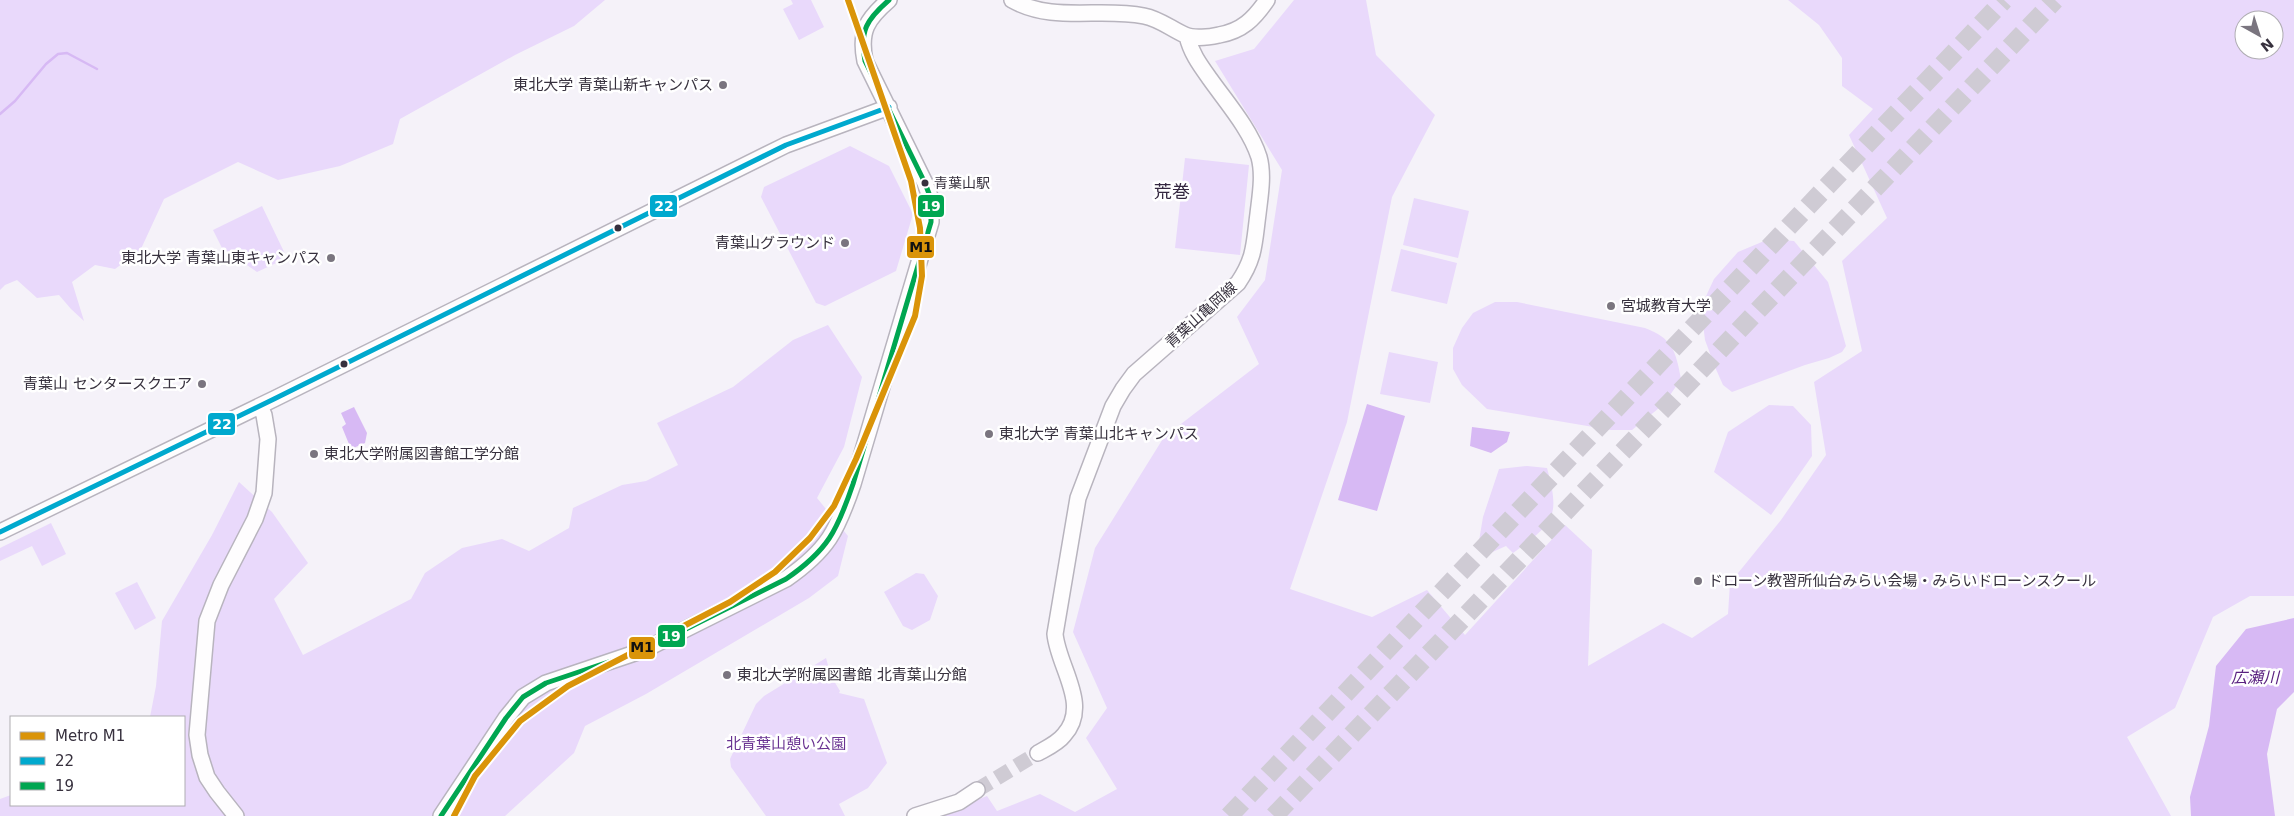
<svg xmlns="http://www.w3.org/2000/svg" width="2294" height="816" font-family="'DejaVu Sans','Noto Sans JP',sans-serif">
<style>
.green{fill:#e9d9fb;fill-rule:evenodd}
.water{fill:#d7b9f4}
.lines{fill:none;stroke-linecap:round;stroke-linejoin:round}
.stream{stroke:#d7b9f4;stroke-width:2.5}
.secondary-tunnel{stroke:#cfcbd4;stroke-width:15;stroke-dasharray:15 8;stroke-linecap:butt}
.highway-tunnel{stroke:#cfcbd4;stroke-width:19;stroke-dasharray:19 9;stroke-linecap:butt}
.secondary-casing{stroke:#b8b4be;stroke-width:18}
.secondary{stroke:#fefdfe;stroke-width:15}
.bus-1-casing{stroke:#fff;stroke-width:9}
.bus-2-casing{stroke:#fff;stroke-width:9}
.bus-1{stroke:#00a9ce;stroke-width:5}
.bus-2{stroke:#00a651;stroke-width:5}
.metro-1-casing{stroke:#fff;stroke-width:10}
.metro-1{stroke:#da9409;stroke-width:6}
.poi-dot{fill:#7a757f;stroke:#fff;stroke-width:2}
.bus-dot{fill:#37313e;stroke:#fff;stroke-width:2}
.labels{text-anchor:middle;stroke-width:5;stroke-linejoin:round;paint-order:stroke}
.bus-label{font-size:14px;fill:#37313e;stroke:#fff;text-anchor:start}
.poi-label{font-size:15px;fill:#37313e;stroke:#fff;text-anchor:start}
.street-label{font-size:15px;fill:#37313e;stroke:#fff}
.park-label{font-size:15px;fill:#6a3492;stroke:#fff}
.water-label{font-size:16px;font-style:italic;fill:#5a2280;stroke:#fff}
.quarter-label{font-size:18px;fill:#342740;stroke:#fff}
.line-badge{stroke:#fff;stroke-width:2}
.badge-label{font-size:14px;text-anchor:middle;font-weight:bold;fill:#fff}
.pale-badge-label{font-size:14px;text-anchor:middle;font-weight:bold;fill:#111}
</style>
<rect width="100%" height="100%" fill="#f5f2f9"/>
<path class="green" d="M0 0H605L574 26 515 55 400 119 393 144 340 166 278 180 238 162 164 199 140 251 115 269 95 265 72 282 84 321 71 309 59 295 37 298 17 280 5 285 0 290Z
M791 0H811L824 27 799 40 783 9 793 4Z
M1294 0H1366L1376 55 1435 115 1392 197 1347 422 1290 589 1372 617 1427 590 1465 635 1565 525 1592 550 1588 666 1663 623 1692 638 1728 614 1730 583 1781 520 1826 455 1814 382 1862 351 1842 261 1887 218 1849 135 1873 109 1842 86V58L1819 25 1788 0H2294V596H2250L2213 617 2175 708 2127 737 2171 816H937L987 796 997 811 1040 794 1075 812 1117 789 1086 738 1107 708 1073 632 1095 548 1164 437 1259 364 1237 317 1265 280 1282 170 1215 61 1254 49ZM2244 20H2274V50H2244Z
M850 146 889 166 913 214 896 271 825 306 816 303 761 197 764 187Z
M1185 158 1249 165 1240 255 1175 248Z
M1414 198 1469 211 1458 258 1403 245Z
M262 206 287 258 257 272 222 248 213 230Z
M1769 239 1794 241 1828 282 1846 346 1842 352 1829 358 1805 365 1732 392 1723 385 1715 367 1705 340 1701 307 1714 279 1738 252Z
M1401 249 1457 263 1447 304 1391 291Z
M1495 302H1517L1645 328C1672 338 1676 351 1681 379L1664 404 1632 430H1611L1487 409 1462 385 1453 369V348L1462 328 1473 313Z
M828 325 862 377 844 447 817 498 848 536 838 576 809 598 646 694 585 726 574 753 505 816H0V799L11 795V805H184V717H150L156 686 162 621 212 535 239 482 272 512 308 563 274 599 303 655 411 599 425 573 462 548 502 539 529 551 569 528 573 508 622 485 646 481 678 465 657 423 733 387 793 340Z
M1389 352 1438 362 1430 403 1380 394Z
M1769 405 1793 406 1811 425 1812 456 1771 515 1714 472 1728 432Z
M1527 466 1547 468C1561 519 1553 523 1513 553L1506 546 1488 554 1479 541 1483 517 1499 469Z
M51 523 66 554 42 566 32 546 0 561V548Z
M916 573 924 574 938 596 930 620 912 630 903 626 884 592Z
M137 582 156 618 135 630 115 593Z
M826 658 831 676 840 691 839 693 864 699 887 763 868 788 839 804 845 816H766L731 767 730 759 756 704 764 696Z"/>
<path class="water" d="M1367 404 1405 416 1377 511 1338 500Z
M354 407 367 433 365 443 351 449 342 427 346 424 341 413Z
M1472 427 1510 432 1507 442 1491 453 1470 446Z
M2294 618V692L2277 709 2267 754 2275 816H2191L2190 797 2209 726 2216 666 2246 629Z"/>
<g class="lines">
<path class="stream" d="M0 114 15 101 46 64 58 54 67 53 97 69"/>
<path class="secondary-tunnel" d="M977 790 1038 753"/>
<path class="highway-tunnel" d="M1229 816 2004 0
M1274 816 2055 0"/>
<g class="secondary-casing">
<path id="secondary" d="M1012 0C1053 23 1100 7 1144 16 1160 19 1171 29 1185 35 1194 39 1210 37 1219 35 1242 31 1254 19 1267 0
M0 532 274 399 786 145 889 107
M1038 753C1047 748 1058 743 1064 735 1091 705 1058 667 1055 634L1078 498 1113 406 1123 389 1134 374 1238 283C1255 258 1254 244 1258 214 1260 196 1264 175 1259 157 1250 129 1227 103 1210 79 1200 65 1191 53 1187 36
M236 816 217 792 207 777 200 755 197 735 207 621 221 585 255 519 264 493 268 439 264 415 260 406
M441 816 506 718 523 697 546 683 644 650 786 579C828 550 837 531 853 484L931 222V199L925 183 865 61C859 31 867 19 889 0
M915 816 959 802 977 790"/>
</g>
<use href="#secondary" class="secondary"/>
<g class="bus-1-casing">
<path id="bus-1" d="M0 532 274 399 786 145 889 107"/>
</g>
<g class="bus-2-casing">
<path id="bus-2" d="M441 816 506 718 523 697 546 683 644 650 786 579C828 550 837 531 853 484L931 222V199L925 183 865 61C859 31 867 19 889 0"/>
</g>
<use href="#bus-1" class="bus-1"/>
<use href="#bus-2" class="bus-2"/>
<g class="metro-1-casing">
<path id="metro-1" d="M454 816 475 776 520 721 568 686 730 602 775 572 810 538 834 506 856 459 915 316 922 276 920 228 911 181 848 0"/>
</g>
<use href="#metro-1" class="metro-1"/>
</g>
<g class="poi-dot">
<circle cx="723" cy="85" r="5"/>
<circle cx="845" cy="243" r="5"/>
<circle cx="331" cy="258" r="5"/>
<circle cx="1611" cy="306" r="5"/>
<circle cx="202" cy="384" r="5"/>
<circle cx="989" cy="434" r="5"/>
<circle cx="314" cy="454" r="5"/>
<circle cx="1698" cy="581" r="5"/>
<circle cx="727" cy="675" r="5"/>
</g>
<g class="bus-dot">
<circle cx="925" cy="183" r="4.5"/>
<circle cx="618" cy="228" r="4.5"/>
<circle cx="344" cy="364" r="4.5"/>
</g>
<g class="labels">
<g class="bus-label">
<text x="934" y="188">青葉山駅</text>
</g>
<g class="poi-label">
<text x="713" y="90" text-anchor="end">東北大学 青葉山新キャンパス</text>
<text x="835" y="248" text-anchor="end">青葉山グラウンド</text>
<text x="321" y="263" text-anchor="end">東北大学 青葉山東キャンパス</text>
<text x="1621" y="311">宮城教育大学</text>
<text x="192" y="389" text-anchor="end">青葉山 センタースクエア</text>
<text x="999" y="439">東北大学 青葉山北キャンパス</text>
<text x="324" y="459">東北大学附属図書館工学分館</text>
<text x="1708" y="586">ドローン教習所仙台みらい会場・みらいドローンスクール</text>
<text x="737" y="680">東北大学附属図書館 北青葉山分館</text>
</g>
<g class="street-label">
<text transform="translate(1201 315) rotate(-42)" y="5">青葉山亀岡線</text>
</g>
<g class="park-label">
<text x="786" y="749">北青葉山憩い公園</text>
</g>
<g class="water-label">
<text x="2255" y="683">広瀬川</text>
</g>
<g class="quarter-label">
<text x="1172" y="198">荒巻</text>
</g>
</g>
<g class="line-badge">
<rect x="649" y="194" width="29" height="24" rx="5" fill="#00a9ce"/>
<rect x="917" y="194" width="28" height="24" rx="5" fill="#00a651"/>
<rect x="906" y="235" width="29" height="24" rx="5" fill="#da9409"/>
<rect x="207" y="412" width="29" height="24" rx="5" fill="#00a9ce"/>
<rect x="657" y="624" width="29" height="24" rx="5" fill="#00a651"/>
<rect x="628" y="636" width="28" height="24" rx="5" fill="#da9409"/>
</g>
<g class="badge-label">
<text x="664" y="211">22</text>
<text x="931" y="211">19</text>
<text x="222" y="429">22</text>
<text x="671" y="641">19</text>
</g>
<g class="pale-badge-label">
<text x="921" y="252">M1</text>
<text x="642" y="652">M1</text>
</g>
<rect x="10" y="716" width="175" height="90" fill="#ffffff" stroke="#afadb2"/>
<rect x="20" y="732" width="25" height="8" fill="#da9409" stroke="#afadb2"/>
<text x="55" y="741" font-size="15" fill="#37313e">Metro M1</text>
<rect x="20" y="757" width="25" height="8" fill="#00a9ce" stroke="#afadb2"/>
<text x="55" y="766" font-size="15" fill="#37313e">22</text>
<rect x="20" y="782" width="25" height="8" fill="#00a651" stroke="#afadb2"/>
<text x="55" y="791" font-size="15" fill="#37313e">19</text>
<g transform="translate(2259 35) rotate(141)"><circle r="24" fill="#ffffff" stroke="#afadb2"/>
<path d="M0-4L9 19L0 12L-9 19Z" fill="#7a757f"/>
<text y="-8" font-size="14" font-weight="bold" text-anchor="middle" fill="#37313e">N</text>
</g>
</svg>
